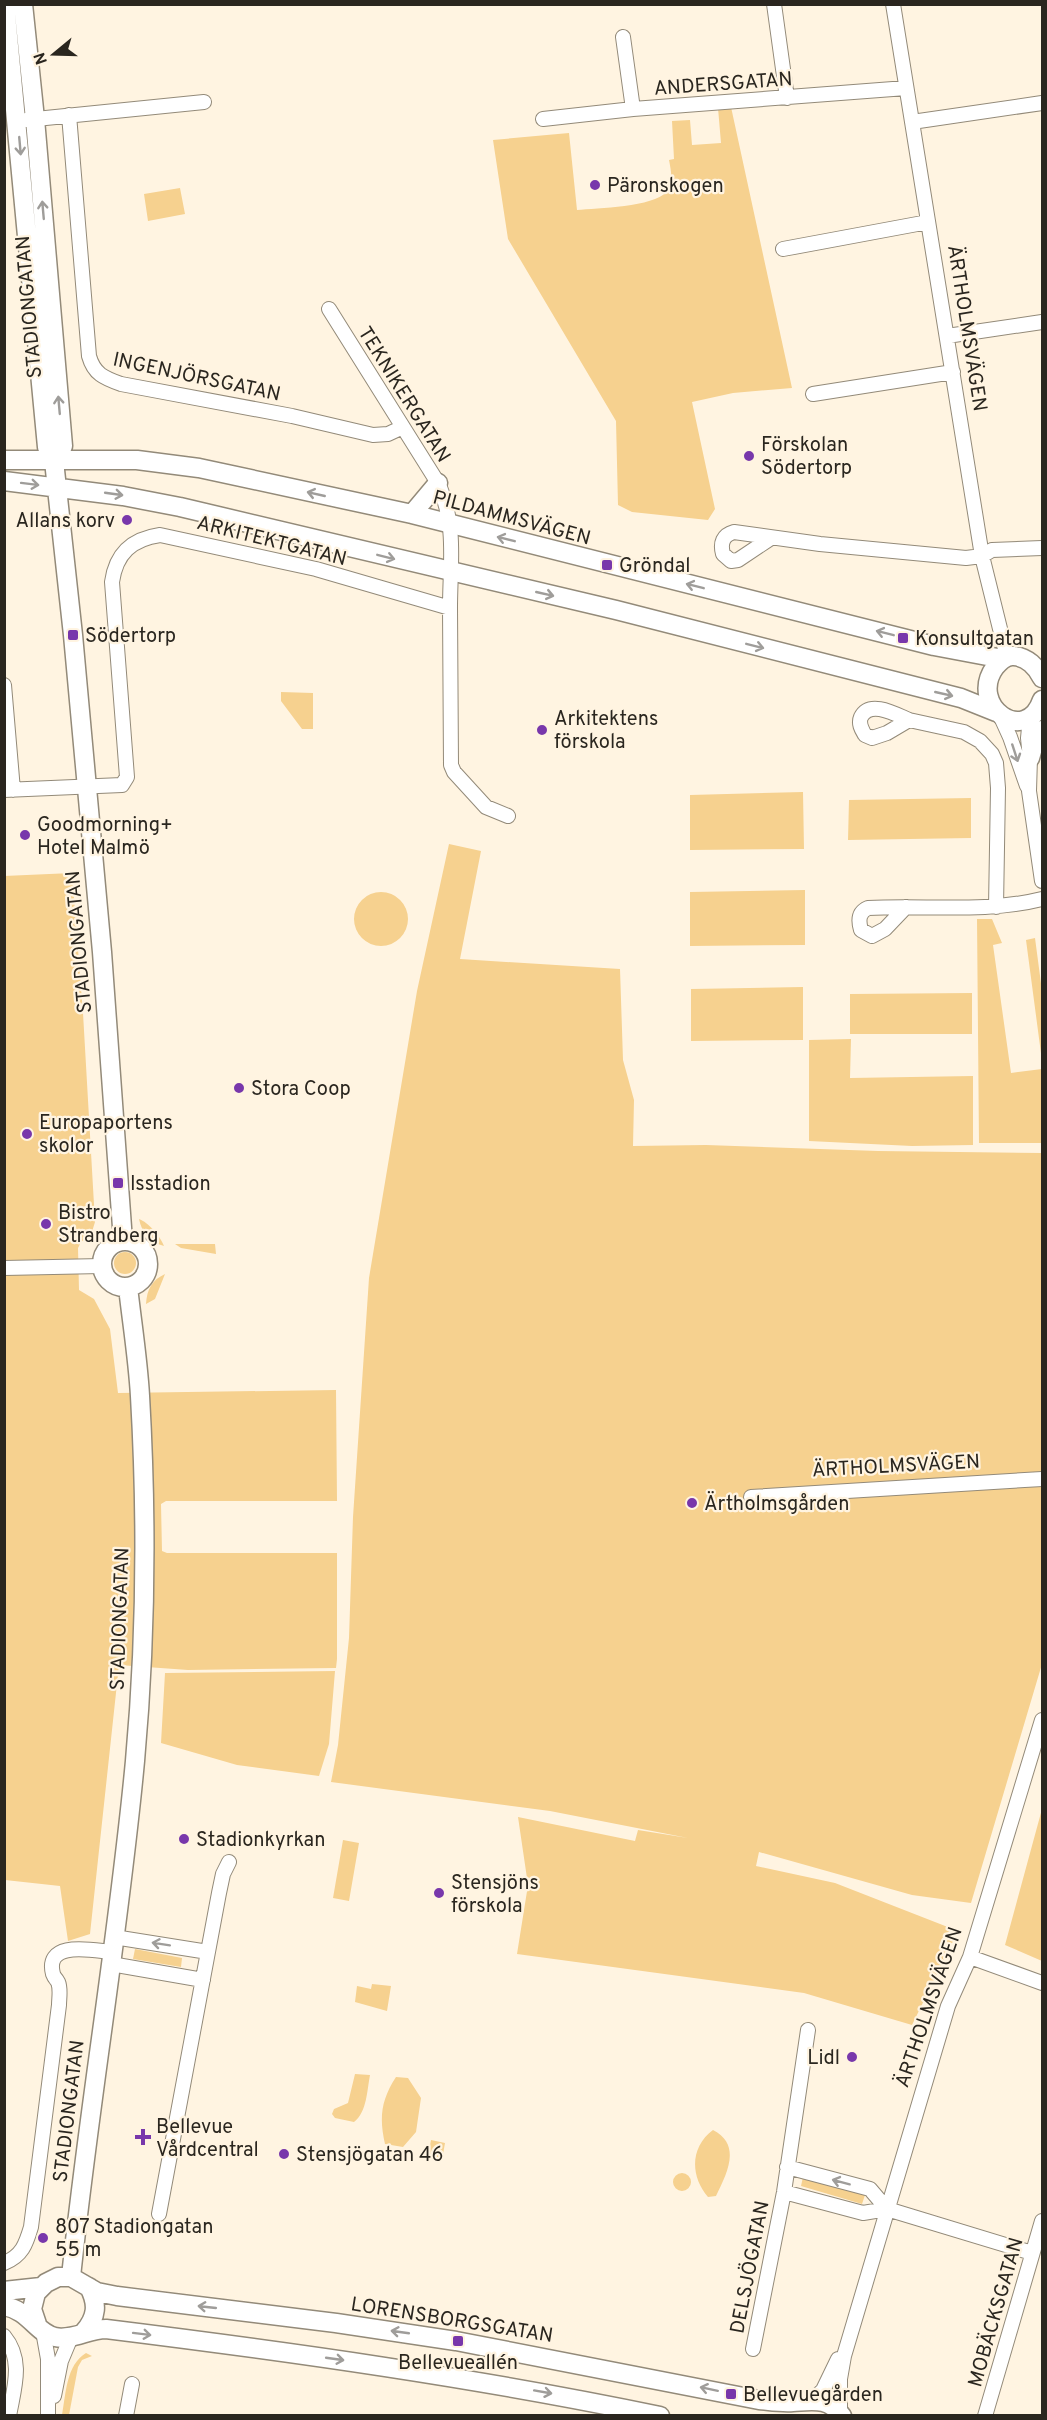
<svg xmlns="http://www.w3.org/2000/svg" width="1047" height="2420" font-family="Overpass,sans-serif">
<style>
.green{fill:#f6d18f}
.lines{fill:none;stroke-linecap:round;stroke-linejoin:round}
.minor-casing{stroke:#938a79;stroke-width:16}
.major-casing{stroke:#938a79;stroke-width:21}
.minor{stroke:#fff;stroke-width:14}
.major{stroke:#fff;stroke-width:18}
.oneway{stroke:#9f9d9a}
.poi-dot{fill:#7837ab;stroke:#fff4e1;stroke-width:2}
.labels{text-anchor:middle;stroke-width:4.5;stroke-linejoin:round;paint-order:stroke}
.street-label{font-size:20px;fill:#2a261f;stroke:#fff4e1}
.poi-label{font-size:20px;fill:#2a261f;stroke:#fff4e1;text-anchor:start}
</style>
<rect width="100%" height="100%" fill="#fff4e1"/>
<path class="green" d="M731 107 792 388 733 393 692 402 715 509 708 520 632 512 618 505 616 421 508 239 493 140 569 133 577 210C597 208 654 207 666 192 674 182 671 171 669 160L674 159 672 121 690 120 692 145 721 143 718 108Z
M180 188 185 214 148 221 144 194Z
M281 692 313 693V729H302L281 701Z
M803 792 804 849 690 850V795Z
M971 798V838L848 840 849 800Z
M449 844 481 851 460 959 620 969 623 1060 634 1100 633 1146 706 1145 878 1151 1042 1153V1664L971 1903 912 1895 759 1852 756 1866 835 1883 958 1931 912 2025 804 1993 517 1954 528 1885 518 1817 635 1841 638 1830 688 1838 550 1811 331 1782 338 1745 349 1638 353 1517 369 1278 417 991Z
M72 873 83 1013 95 1222 91 1235 81 1242 78 1248 79 1290 94 1299 110 1329 118 1393 336 1390 337 1501H166L161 1504 162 1551 167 1553H337V1659L336 1668 188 1670 119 1665 90 1934 68 1941 60 1886 5 1880 4 876Z
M805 890V945L690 946V892Z
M354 919a27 27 0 1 1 54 0a27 27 0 1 1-54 0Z
M977 919H992L1002 943 993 945 1011 1073 1042 1069V1143H979Z
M1035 938 1042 991V1061L1026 940Z
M803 987V1040L691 1041V989Z
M972 993V1034H850V994Z
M851 1039 850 1078 973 1076V1145L912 1146 809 1141V1040Z
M139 1219C148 1222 161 1237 164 1246 149 1242 142 1233 139 1219Z
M175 1244H215L216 1254 181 1248Z
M114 1263a11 11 0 1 1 22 0a11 11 0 1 1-22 0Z
M165 1274 155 1299 146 1304C147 1289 152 1280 165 1274Z
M335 1671 329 1744 319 1776 237 1765 161 1743 165 1673Z
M1042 1809V1961L1005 1945Z
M343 1840 359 1843 349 1901 333 1898Z
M135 1949 182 1958 181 1967 133 1959Z
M372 1984 391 1986 387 2011 355 2002 357 1986 371 1989Z
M355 2074 370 2075C367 2090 367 2112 354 2122L335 2118 332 2114 334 2109 348 2103Z
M396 2077 408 2078 421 2098 416 2132 403 2147 385 2144C379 2118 381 2100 396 2077Z
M713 2130C742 2145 727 2173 716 2196L708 2197C690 2176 690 2147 713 2130Z
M431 2140 445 2143 442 2160 428 2157Z
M673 2182a9 9 0 1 1 18 0a9 9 0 1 1-18 0Z
M803 2177 865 2195 862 2204 801 2186Z
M86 2353 92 2356 82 2360 78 2367 69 2415H62C66 2394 66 2365 86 2353Z"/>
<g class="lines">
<g class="minor-casing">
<path id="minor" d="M774 4 787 98
M893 4 982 556 1007 657
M623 37 633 109
M69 115 89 356C94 374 104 378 121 384L292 416 373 435 388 434 403 427
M543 119 633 109 906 88
M26 120 204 102
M912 122 1042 103
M783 249 928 222
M329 309 438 483C457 525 450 564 450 608
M947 336 1042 322
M813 394 953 372
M771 538 738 560 731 561 723 554C720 543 723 535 734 532L820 544 966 558 982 556 992 550 1042 548
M4 685 13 790
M1000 715 1010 737 1027 786
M1030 718 1028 738 1030 758 1029 791 1042 881
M909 720C897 715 870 699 861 717 858 724 862 730 865 735L872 738 887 733 909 720 964 732 980 741 992 754 996 763 998 788 996 907
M4 790 122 785 127 777 112 582C116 553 132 539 160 535L316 569 450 608 451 765 454 772 486 807 508 816
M906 907 885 929 872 936 861 930C858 920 859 912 868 908 926 905 986 913 1042 899
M4 1268 102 1266
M751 1497 1042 1479
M114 1937 208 1952
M970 1957 1042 1983
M111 1964 203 1980
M787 2167 870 2189 887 2209
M784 2192 863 2213 887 2209 1032 2253
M159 2214 219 1893 223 1874 229 1862
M4 2263C22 2256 26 2244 31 2227L59 2005C59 1998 61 1989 58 1982 55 1977 55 1979 53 1974 44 1939 95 1951 112 1952
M43 2331 48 2359V2416
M4 2336C24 2360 14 2388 9 2416
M753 2349 784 2192 808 2030
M54 2396 61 2361 71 2337
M813 2400 823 2390 838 2359
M840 2413V2379L844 2356 948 2006 970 1957 1042 1720
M126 2416 132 2384
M985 2416 1042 2221"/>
</g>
<g class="major-casing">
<path id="major" d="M5 4 47 447 54 461 73 635 102 952 123 1241
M23 4 35 119 63 446 54 461
M4 460H137L199 468 412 514 934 646 1003 659
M4 481 123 496 180 507 616 610 961 698 996 712
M412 514 438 483
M1042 678C1037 667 1027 657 1014 656 1006 655 1000 661 995 667 967 706 1026 747 1042 700
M1030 758 1035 741 1042 730
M102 1264a23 23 0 1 1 46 0a23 23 0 1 1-46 0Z
M71 2277C89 2104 119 1933 135 1761 146 1640 147 1517 140 1396 138 1360 132 1323 128 1287
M4 2291 41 2287
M4 2306C29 2310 36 2333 55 2337 71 2341 89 2329 106 2329 292 2352 477 2378 660 2416
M37 2324 32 2309 36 2293 46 2283 58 2277H71L97 2292 117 2296 336 2323 456 2341 759 2400C770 2401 782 2403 793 2402 813 2401 829 2397 842 2416
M84 2332C97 2317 98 2304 89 2287"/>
</g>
<use href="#minor" class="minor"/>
<use href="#major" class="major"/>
</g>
<defs><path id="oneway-shaft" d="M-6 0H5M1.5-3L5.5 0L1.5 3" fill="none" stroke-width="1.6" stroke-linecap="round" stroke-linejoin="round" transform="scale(1.5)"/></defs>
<g class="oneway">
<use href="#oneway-shaft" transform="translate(20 146) rotate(85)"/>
<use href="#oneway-shaft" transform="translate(43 210) rotate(-95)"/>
<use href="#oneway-shaft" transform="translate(59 405) rotate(-95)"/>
<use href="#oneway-shaft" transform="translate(30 484) rotate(7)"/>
<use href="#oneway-shaft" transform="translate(114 494) rotate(8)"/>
<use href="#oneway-shaft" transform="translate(316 494) rotate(-167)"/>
<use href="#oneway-shaft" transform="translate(506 539) rotate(-166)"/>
<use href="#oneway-shaft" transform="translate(386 557) rotate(14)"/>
<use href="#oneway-shaft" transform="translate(695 586) rotate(-166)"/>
<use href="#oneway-shaft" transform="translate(545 594) rotate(13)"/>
<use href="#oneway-shaft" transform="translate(885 633) rotate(-166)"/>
<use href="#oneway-shaft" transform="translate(755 646) rotate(14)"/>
<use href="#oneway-shaft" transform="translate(944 694) rotate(13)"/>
<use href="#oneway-shaft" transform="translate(1015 753) rotate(72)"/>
<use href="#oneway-shaft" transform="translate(161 1944) rotate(-171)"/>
<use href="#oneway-shaft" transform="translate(841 2182) rotate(-165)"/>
<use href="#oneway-shaft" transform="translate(207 2307) rotate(-174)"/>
<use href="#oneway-shaft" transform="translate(400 2332) rotate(-172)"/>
<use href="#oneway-shaft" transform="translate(142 2334) rotate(7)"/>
<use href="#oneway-shaft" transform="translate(335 2359) rotate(8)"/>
<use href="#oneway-shaft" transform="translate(709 2389) rotate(-168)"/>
<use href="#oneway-shaft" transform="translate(543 2392) rotate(10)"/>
</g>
<g class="poi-dot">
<circle cx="595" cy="185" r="6"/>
<circle cx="749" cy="456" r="6"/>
<circle cx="127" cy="520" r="6"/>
<rect x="601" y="559" width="12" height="12" rx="3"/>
<rect x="67" y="629" width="12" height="12" rx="3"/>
<rect x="897" y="632" width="12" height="12" rx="3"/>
<circle cx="542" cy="730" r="6"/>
<circle cx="25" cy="835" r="6"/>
<circle cx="239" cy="1088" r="6"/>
<circle cx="27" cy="1134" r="6"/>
<rect x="112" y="1177" width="12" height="12" rx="3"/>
<circle cx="46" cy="1224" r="6"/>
<circle cx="692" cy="1503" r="6"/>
<circle cx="184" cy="1839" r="6"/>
<circle cx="439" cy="1893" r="6"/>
<circle cx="852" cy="2057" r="6"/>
<path d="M140 2128h6v6h6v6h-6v6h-6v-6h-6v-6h6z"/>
<circle cx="284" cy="2154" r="6"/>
<circle cx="43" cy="2238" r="6"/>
<rect x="452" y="2335" width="12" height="12" rx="3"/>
<rect x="725" y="2388" width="12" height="12" rx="3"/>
</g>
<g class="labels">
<g class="street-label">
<text transform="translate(723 83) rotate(-4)" y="7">ANDERSGATAN</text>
<text transform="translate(28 307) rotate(-95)" y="7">STADIONGATAN</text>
<text transform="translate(968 328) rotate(81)" y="7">ÄRTHOLMSVÄGEN</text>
<text transform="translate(197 376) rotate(12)" y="7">INGENJÖRSGATAN</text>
<text transform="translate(405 394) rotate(58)" y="7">TEKNIKERGATAN</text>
<text transform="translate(512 517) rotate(15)" y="7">PILDAMMSVÄGEN</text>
<text transform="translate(272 540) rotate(14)" y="7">ARKITEKTGATAN</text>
<text transform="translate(78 942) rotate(-95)" y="7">STADIONGATAN</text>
<text transform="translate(896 1465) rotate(-3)" y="7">ÄRTHOLMSVÄGEN</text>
<text transform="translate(119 1619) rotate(-88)" y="7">STADIONGATAN</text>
<text transform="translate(928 2007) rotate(-71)" y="7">ÄRTHOLMSVÄGEN</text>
<text transform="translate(68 2111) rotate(-83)" y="7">STADIONGATAN</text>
<text transform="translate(749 2267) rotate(-79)" y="7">DELSJÖGATAN</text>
<text transform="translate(995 2312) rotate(-74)" y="7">MOBÄCKSGATAN</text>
<text transform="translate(452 2319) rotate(9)" y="7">LORENSBORGSGATAN</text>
</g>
<g class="poi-label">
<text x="607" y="192">Päronskogen</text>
<text x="761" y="451">Förskolan<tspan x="761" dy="23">Södertorp</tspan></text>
<text x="115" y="527" text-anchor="end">Allans korv</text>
<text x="619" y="572">Gröndal</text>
<text x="85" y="642">Södertorp</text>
<text x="915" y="645">Konsultgatan</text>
<text x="554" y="725">Arkitektens<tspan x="554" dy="23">förskola</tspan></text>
<text x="37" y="831">Goodmorning+<tspan x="37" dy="23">Hotel Malmö</tspan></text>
<text x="251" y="1095">Stora Coop</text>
<text x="39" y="1129">Europaportens<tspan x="39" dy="23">skolor</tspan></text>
<text x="130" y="1190">Isstadion</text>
<text x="58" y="1219">Bistro<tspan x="58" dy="23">Strandberg</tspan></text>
<text x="704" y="1510">Ärtholmsgården</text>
<text x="196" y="1846">Stadionkyrkan</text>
<text x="451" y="1889">Stensjöns<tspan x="451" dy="23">förskola</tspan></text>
<text x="840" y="2064" text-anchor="end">Lidl</text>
<text x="156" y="2133">Bellevue<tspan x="156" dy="23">Vårdcentral</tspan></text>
<text x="296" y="2161">Stensjögatan 46</text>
<text x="55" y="2233">807 Stadiongatan<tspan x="55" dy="23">55 m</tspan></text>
<text x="458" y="2369" text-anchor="middle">Bellevueallén</text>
<text x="743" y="2401">Bellevuegården</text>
</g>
</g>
<rect width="1047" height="2420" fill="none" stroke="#2a261f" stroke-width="12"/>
<g transform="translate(54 54) rotate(251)" stroke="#fff4e1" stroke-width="4.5" paint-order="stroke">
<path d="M0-4.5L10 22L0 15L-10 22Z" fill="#2a261f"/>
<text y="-9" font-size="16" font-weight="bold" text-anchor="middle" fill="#2a261f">N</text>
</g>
</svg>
